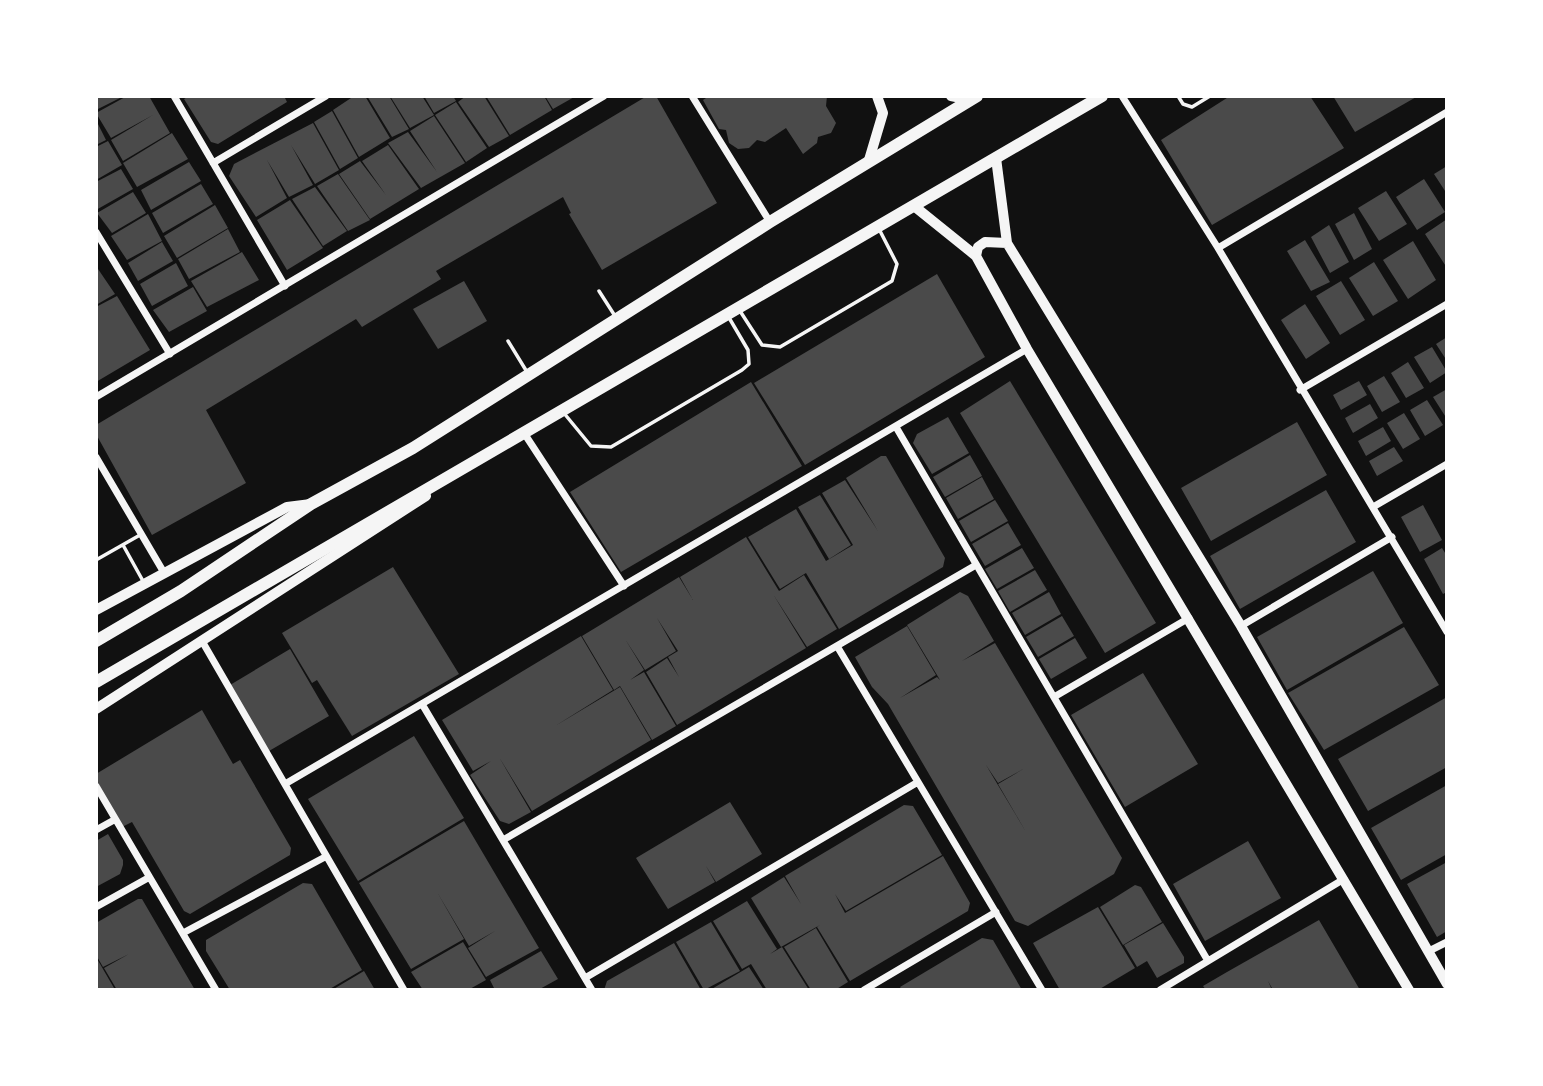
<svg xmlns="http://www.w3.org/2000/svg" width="1543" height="1086" font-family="'Titillium Web',sans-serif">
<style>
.building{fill:#4a4a4a;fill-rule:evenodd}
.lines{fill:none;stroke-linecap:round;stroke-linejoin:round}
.service{stroke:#f5f5f5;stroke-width:3.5}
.minor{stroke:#f5f5f5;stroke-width:7}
.tertiary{stroke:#f5f5f5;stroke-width:10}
.secondary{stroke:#f5f5f5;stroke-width:10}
.primary{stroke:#f5f5f5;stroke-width:12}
</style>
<rect width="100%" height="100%" fill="#111"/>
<path class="building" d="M96 96H124L96 110Z
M127 96H149L170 133 123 161 111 140 153 115 111 138 96 113Z
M189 96H284L287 102 218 144 211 142 184 99Z
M354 96H365L390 138 359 157 333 110Z
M367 96H389L409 129 392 137Z
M390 96H422L434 115 410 128Z
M424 96H453L456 101 434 113Z
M466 96H484L509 136 489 147 458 102Z
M486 96H544L552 110 510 135Z
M545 96H576L553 109Z
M647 96H656L717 203 602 270 569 214 571 213 563 197 436 271 441 279 362 327 356 319 206 410 246 483 152 535 96 434V425Z
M709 96H827L826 106 836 123 831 133 818 137 817 143 803 154 786 128 765 142 757 140 749 148 738 149 729 143 726 130 719 129 703 100Z
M1230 96H1310L1344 148 1212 225 1161 140Z
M1333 96H1418L1355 132Z
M456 102 487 148 466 162 435 115Z
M332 111 358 158 340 169 314 122Z
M434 116 465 163 421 188 388 143 408 132 437 172 410 131Z
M96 120 106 140 96 145Z
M313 123 339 170 315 184 291 145 313 185 289 197 267 160 287 198 256 217 229 176 234 164Z
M172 133 188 159 137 187 123 163Z
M108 141 122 165 96 180V147Z
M388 145 419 189 370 219 339 174 360 161 386 195 362 161Z
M189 162 201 181 151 210 141 190Z
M1447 166V194L1434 174Z
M121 169 133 189 96 210V182Z
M338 174 370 220 348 231 317 186Z
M1424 179 1445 212 1417 230 1396 197Z
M201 184 213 204 163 233 152 213Z
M315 187 347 231 323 246 292 199Z
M1386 191 1407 224 1379 241 1358 208Z
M133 192 146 213 112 233 97 213Z
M290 200 323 248 287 270 257 220Z
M215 205 228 228 177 258 164 236Z
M1354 213 1372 249 1354 260 1335 224Z
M148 214 162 241 127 260 111 236Z
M1447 219V268L1425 234Z
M1329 225 1349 262 1330 273 1311 237Z
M228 229 240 252 189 279 178 259Z
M1305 240 1330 282 1311 291 1287 251Z
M1413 241 1436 280 1408 299 1383 260Z
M162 242 173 261 138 281 128 263Z
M242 252 259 280 207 307 191 281Z
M1374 262 1398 301 1373 316 1349 278Z
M176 263 188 286 152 306 140 284Z
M96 266 115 294 96 305Z
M937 274 985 357 805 465 754 383Z
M464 281 487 321 438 349 413 309Z
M1341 281 1365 320 1340 335 1316 296Z
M193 287 207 311 169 332 153 310Z
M117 296 150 350 96 382V307Z
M1305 304 1330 343 1306 359 1281 320Z
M1447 337V361L1436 344Z
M1432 347 1447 372 1430 383 1414 357Z
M1408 362 1424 388 1406 398 1391 373Z
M1384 376 1400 402 1382 412 1367 386Z
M1010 381 1156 623 1105 653 960 413Z
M1359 381 1367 395 1341 410 1333 395Z
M751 382 802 466 621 572 570 492Z
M1447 389V419L1433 397Z
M1427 400 1443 425 1425 436 1410 410Z
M1370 404 1378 418 1353 433 1345 418Z
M1404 413 1420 439 1403 449 1387 423Z
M948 417 969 453 932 474 913 443 917 434Z
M1297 422 1327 475 1211 541 1181 488Z
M1383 427 1391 441 1366 456 1358 441Z
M1394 447 1403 461 1377 476 1369 461Z
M970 455 982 476 945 497 933 477Z
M881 456H886L945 558 943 567 839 629 806 573 780 589 748 537 796 509 826 561 853 545 822 493 845 480 878 531 846 478Z
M982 477 994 499 958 519 946 498Z
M1326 490 1356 542 1240 609 1210 556Z
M820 495 851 545 829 559 798 507Z
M995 500 1008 521 971 542 959 521Z
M1423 505 1442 540 1420 552 1401 517Z
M1008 523 1021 545 985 566 972 544Z
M746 537 779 591 804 575 837 629 807 647 773 594 806 648 677 725 646 672 667 658 679 677 668 657 678 651 657 618 676 651 645 670 625 639 644 670 630 680 644 672 676 726 652 740 620 686 614 690 582 636 679 577 693 600 680 577Z
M1022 548 1034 568 997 589 985 569Z
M1442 548 1447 556V592L1443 594 1424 559Z
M393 567 459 674 352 736 317 680 312 683 282 633Z
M1035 570 1047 590 1010 612 998 591Z
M1373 571 1403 623 1287 690 1257 637Z
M960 592 968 596 994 641 962 661 995 643 1122 858 1114 874 1028 926 1015 921 888 704 872 687 855 657 907 626 936 675 900 698 937 677 940 680 907 625ZM986 765 998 783 1025 768 998 784 1026 832Z
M1049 592 1061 614 1025 635 1012 613Z
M1062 616 1074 636 1038 657 1026 637Z
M1404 627 1439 685 1324 750 1288 693Z
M581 636 613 690 555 726 620 687 651 740 532 811 499 757 531 812 509 824 500 821 470 775 491 761 473 771 442 720Z
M1075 638 1087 658 1051 679 1039 659Z
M290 649 329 716 269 751 230 685Z
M1143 673 1198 764 1125 807 1071 715Z
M1447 697V767L1368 811 1338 759Z
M202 710 233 764 240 760 291 848 290 855 190 914 184 911 132 822 122 827 96 780V774Z
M414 736 464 818 358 881 308 799Z
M1447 785V854L1401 880 1371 828Z
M730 802 762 854 716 882 706 866 715 882 668 909 636 858Z
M904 805 913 806 942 855 846 911 835 894 844 911 845 913 943 856 970 903 968 911 850 981 817 927 820 925 781 947 751 898 784 877 801 904 785 876Z
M464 821 539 948 486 977 468 948 495 931 469 946 437 892 464 939 411 969 359 883Z
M108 834 123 860V865L120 874 96 887V841Z
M1248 841 1281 898 1205 941 1173 884Z
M1447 862V931L1437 937 1407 884Z
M303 883 312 884 362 970 328 990H230L206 951V940Z
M1135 885 1141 887 1162 922 1123 945 1100 907Z
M138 899H142L195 990H117L104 968 129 954 103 967 96 955V923Z
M747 901 777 949 770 954 782 947 809 990H767L751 964 742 969 713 921Z
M1098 907 1135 968 1098 990H1060L1033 943Z
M1319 920 1360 990H1273L1268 981 1272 990H1206L1203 986 1227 972Z
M711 922 740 971 704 990 676 942Z
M1163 923 1184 957V963L1157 978 1147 961 1137 967 1124 945Z
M816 928 848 982 835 990H811L784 947Z
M982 938 993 940 1022 990H902L900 987Z
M463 942 486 980 468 990H423L411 972Z
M674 943 701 990H604L607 981Z
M541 951 558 979 538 990H495L490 980Z
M96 957 114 988 112 990H96Z
M749 967 764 990H710Z
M364 971 375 990H332Z"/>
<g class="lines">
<path class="service" d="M1178 96 1183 104 1192 107 1210 96
M599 291 615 316
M740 311 762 345 780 347 892 281 897 264 879 229
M508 341 527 372
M563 412 591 446 611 447 742 370 749 364 748 350 728 316
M123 545 143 581
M96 560 140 535"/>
<path class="minor" d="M174 96 285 286
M692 96 770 222
M1122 96 1218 248 1447 632
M213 163 326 96
M96 232 170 354
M1218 248 1447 112
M1300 390 1447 304
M96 397 604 96
M896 427 1208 961
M524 433 624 586
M96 457 163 571
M1373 507 1447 464
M1241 626 1392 537
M202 641 404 990
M837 646 1042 990
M1054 697 1189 618
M422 704 592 990
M285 784 1027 349
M96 786 216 990
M96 830 114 820
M503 840 976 565
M96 907 148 878
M183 933 325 857
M1429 951 1447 942
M585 978 918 782
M864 990 996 912
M1160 990 1344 879"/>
<path class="tertiary" d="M951 96 971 100
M996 158 1007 243 1241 626 1447 984
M869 160 883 113 877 96
M914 206 976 256 1027 349 1409 990
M976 256 978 247 985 242 1007 243"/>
<path class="secondary" d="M96 610 287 507 311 504
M96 709 426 496"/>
<path class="primary" d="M96 641 181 591 311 504 413 448 770 222 977 96
M96 682 1102 96"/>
</g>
<rect width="1543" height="1086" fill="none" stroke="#ffffff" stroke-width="196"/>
</svg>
